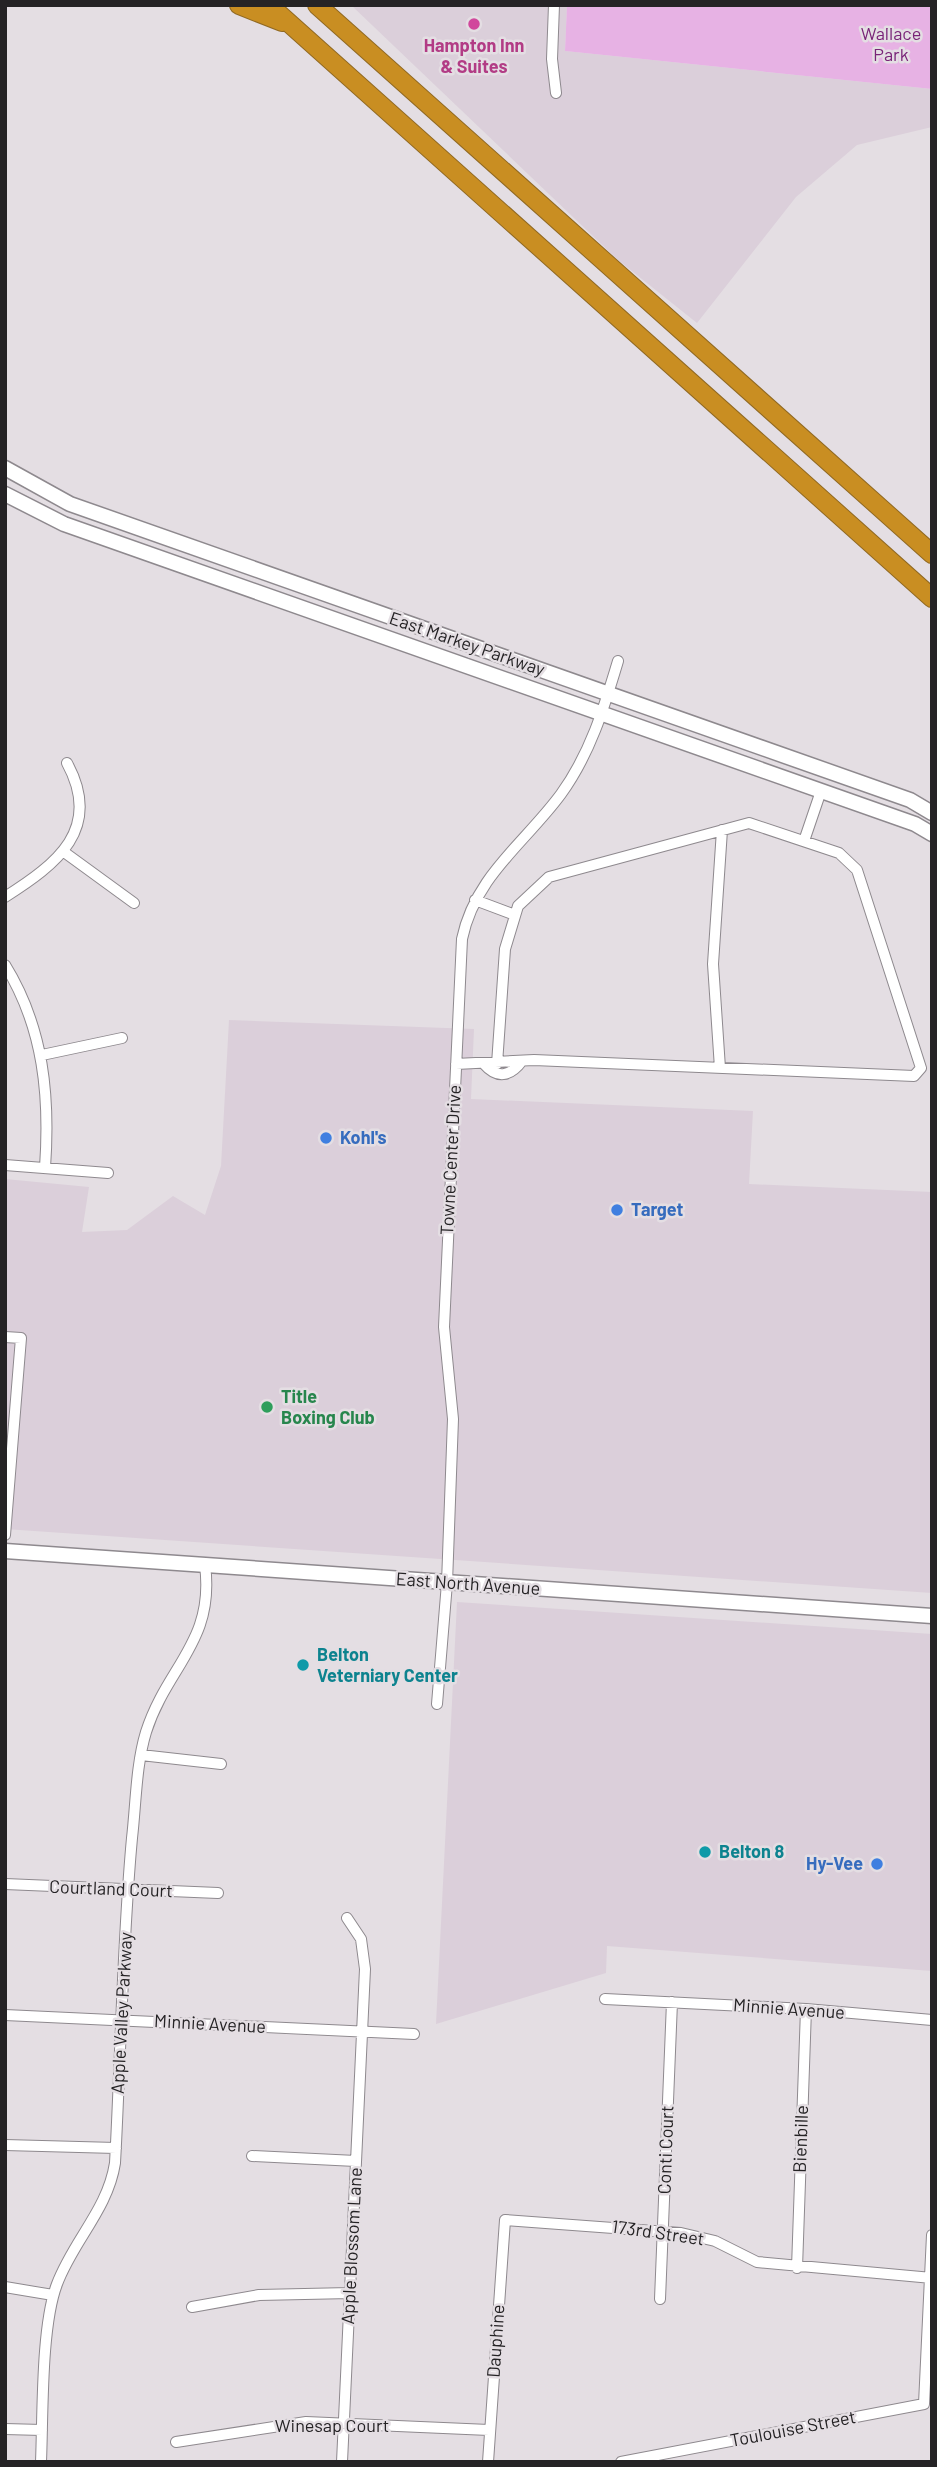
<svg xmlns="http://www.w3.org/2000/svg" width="937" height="2467" font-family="Barlow,sans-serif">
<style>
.built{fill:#dbcfda}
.green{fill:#e7b2e4}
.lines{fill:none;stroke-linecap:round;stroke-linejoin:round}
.street-casing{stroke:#8e898e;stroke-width:12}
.secondary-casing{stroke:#8e898e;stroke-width:17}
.highway-casing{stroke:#906923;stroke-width:20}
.street{stroke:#fff;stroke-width:10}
.secondary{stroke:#fff;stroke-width:14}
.highway{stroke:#c98e22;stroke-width:18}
.hotel-dot{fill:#d1479c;stroke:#e4dee3;stroke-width:2.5}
.shop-dot{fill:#3f7fe0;stroke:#e4dee3;stroke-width:2.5}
.leisure-dot{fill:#2e9e5b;stroke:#e4dee3;stroke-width:2.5}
.culture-dot{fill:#0f9aa8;stroke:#e4dee3;stroke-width:2.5}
.labels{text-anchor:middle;stroke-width:5;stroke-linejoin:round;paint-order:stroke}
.park-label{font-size:18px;fill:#792478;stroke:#e4dee3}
.hotel-label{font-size:18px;font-weight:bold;fill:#b23c85;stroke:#e4dee3}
.street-label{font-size:18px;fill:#252325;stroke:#e4dee3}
.shop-label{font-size:18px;font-weight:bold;fill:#366cbe;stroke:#e4dee3;text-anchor:start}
.leisure-label{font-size:18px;font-weight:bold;fill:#27864d;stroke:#e4dee3;text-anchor:start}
.culture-label{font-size:18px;font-weight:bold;fill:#0d838f;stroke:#e4dee3;text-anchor:start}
</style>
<rect width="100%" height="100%" fill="#e4dee3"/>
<path class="built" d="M351 5H567L565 51 932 89V127L857 145 796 197 697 323 618 260Z
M229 1020 474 1029 471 1099 753 1111 749 1184 932 1192V1593L5 1529V1179L89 1187 82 1232 127 1230 173 1196 205 1215 221 1166Z
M457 1602 932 1634V1971L607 1946 606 1973 436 2024Z"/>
<path class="green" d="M567 5H932V89L565 51Z"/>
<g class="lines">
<g class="street-casing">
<path id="street" d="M554 5 552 59 556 93
M804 841 821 791
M64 852 134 903
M5 897C57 864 103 829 67 763
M475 900 515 915
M5 965C44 1028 50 1097 45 1168
M42 1055 122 1038
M456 1064 534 1060 914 1076 921 1068 857 870 839 853 749 823 549 877 518 906 505 949 497 1064
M484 1064C497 1079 510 1077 522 1061
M720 1068 713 964 722 830
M5 1165 108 1173
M5 1337 21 1338 5 1535
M437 1704 447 1583 453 1419 444 1327 462 939C475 876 525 843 561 794 590 754 604 708 618 661
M141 1755 221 1764
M5 1884 218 1893
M605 1999 806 2009 932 2020
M5 2015 414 2034
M5 2145 116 2148
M252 2156 356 2161
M797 2268 806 2009
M5 2287 53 2295
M660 2299 672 2002
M192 2307 259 2295 350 2293
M5 2429 42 2430
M176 2442 306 2422 489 2430
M41 2462C43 2414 41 2326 57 2284 73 2241 108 2209 115 2163 121 2054 122 1946 132 1838 136 1803 136 1765 146 1732 167 1666 215 1642 205 1565
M342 2462 365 1969 361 1939 347 1918
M488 2462 505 2220 681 2233 715 2241 757 2262 932 2278
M621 2462 924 2404 932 2235"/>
</g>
<g class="secondary-casing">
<path id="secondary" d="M5 468 70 504 910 800 932 813
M5 494 64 524 915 824 932 834
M5 1551 932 1616"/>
</g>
<g class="highway-casing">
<path id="highway" d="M239 5 282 22
M269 5 932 598
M317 5 932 554"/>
</g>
<use href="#street" class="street"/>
<use href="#secondary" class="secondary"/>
<use href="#highway" class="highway"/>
</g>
<circle class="hotel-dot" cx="474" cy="24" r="7"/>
<g class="shop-dot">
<circle cx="326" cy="1138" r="7"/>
<circle cx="617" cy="1210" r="7"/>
<circle cx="877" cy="1864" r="7"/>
</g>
<circle class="leisure-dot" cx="267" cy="1407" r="7"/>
<g class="culture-dot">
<circle cx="303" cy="1665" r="7"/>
<circle cx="705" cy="1852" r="7"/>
</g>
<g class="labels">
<g class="park-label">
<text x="891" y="40">Wallace<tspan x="891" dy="21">Park</tspan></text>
</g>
<g class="hotel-label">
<text x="474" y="52">Hampton Inn<tspan x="474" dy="21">&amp; Suites</tspan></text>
</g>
<g class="street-label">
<text transform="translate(467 644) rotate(19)" y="6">East Markey Parkway</text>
<text transform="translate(451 1160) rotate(-87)" y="6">Towne Center Drive</text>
<text transform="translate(468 1584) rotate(4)" y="6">East North Avenue</text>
<text transform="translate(111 1889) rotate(2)" y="6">Courtland Court</text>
<text transform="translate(789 2009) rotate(4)" y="6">Minnie Avenue</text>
<text transform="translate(122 2013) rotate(-87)" y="6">Apple Valley Parkway</text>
<text transform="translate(210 2024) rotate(3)" y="6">Minnie Avenue</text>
<text transform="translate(801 2139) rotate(-88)" y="6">Bienbille</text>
<text transform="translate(666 2150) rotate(-88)" y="6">Conti Court</text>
<text transform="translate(658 2233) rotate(8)" y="6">173rd Street</text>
<text transform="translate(352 2246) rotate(-87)" y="6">Apple Blossom Lane</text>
<text transform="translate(496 2341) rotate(-86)" y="6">Dauphine</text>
<text x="332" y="2432">Winesap Court</text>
<text transform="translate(793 2429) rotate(-11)" y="6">Toulouise Street</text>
</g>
<g class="shop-label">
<text x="340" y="1144">Kohl's</text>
<text x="631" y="1216">Target</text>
<text x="863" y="1870" text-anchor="end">Hy-Vee</text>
</g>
<g class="leisure-label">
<text x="281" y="1403">Title<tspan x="281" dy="21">Boxing Club</tspan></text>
</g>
<g class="culture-label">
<text x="317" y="1661">Belton<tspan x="317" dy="21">Veterniary Center</tspan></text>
<text x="719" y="1858">Belton 8</text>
</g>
</g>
<rect width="937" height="2467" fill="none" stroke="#252325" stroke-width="14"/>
</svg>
